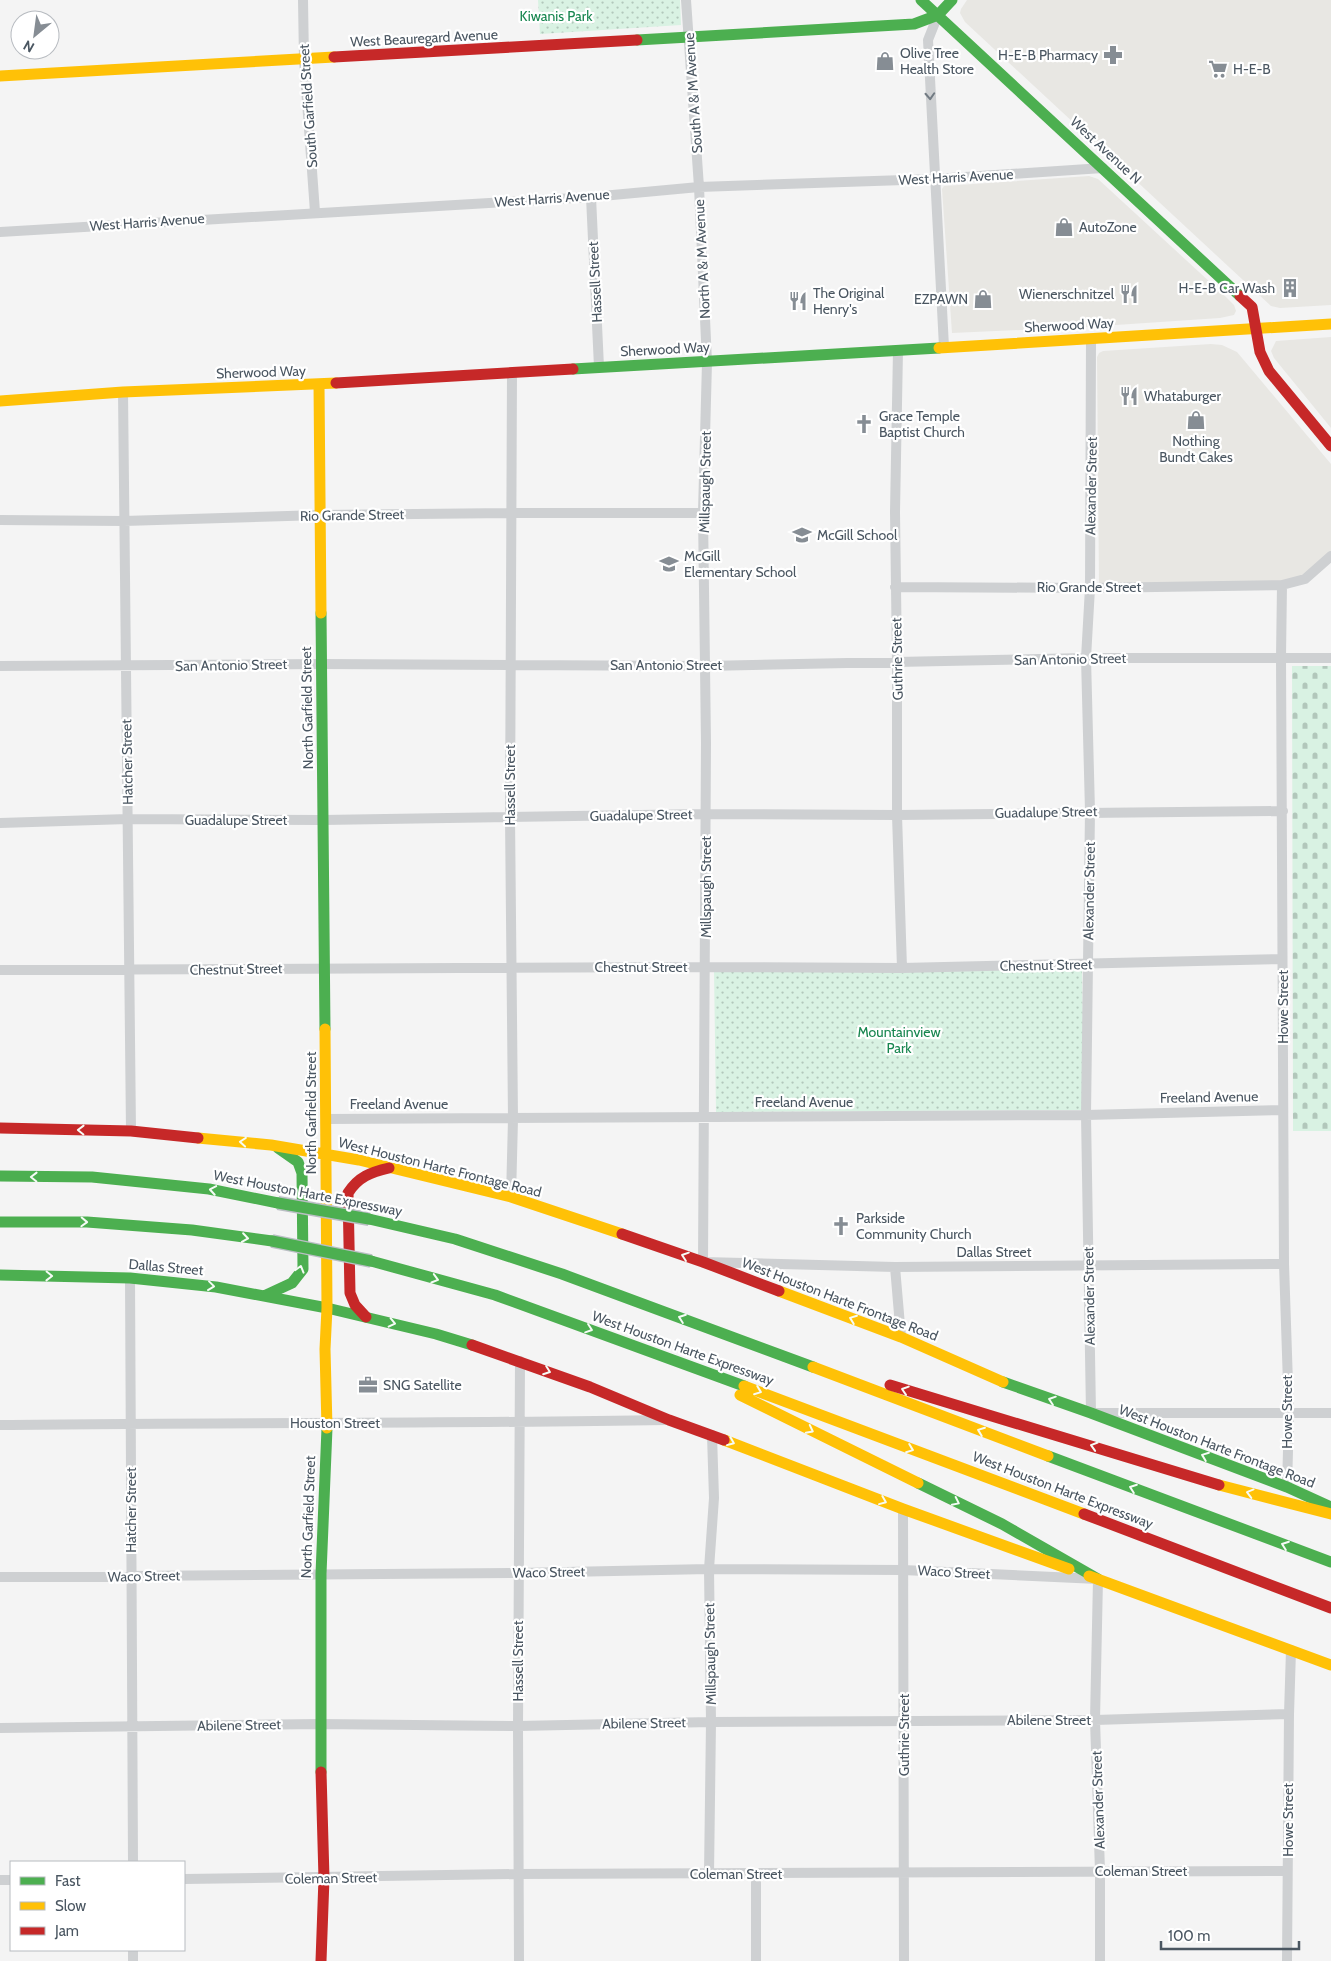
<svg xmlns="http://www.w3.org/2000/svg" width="1331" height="1961" font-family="Cabin,sans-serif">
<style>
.commercial{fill:#e8e7e3}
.grass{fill:url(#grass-dots)}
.cemetery{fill:url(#cemetery-stones)}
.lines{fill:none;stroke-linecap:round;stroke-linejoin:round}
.street{stroke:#ced0d2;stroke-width:10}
.fast{stroke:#4caf50;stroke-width:11}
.slow{stroke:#ffc107;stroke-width:11}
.jam{stroke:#c62828;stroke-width:11}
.fast-bridge-casing{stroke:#b9bec3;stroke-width:14;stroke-linecap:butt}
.fast-bridge{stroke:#4caf50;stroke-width:11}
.oneway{stroke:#727b83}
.oneway2{stroke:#f6fbf6}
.labels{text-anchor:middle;stroke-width:4.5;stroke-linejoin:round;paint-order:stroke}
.park-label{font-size:14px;fill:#17864f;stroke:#fff}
.street-label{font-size:14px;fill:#4a5661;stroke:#fff}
.poi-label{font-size:14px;fill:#4a5661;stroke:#fff;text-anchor:start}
</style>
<defs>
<pattern id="grass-dots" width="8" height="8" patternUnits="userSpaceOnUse" patternTransform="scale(1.25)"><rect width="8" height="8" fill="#d9f2e3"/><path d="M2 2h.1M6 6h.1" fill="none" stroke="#b2c7bb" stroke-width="1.8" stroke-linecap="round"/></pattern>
<pattern id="cemetery-stones" width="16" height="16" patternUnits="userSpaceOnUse" patternTransform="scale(1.25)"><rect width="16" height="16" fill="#d9f2e3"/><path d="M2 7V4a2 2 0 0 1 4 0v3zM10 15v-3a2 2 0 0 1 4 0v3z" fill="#b2c7bb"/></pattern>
</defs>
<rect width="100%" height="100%" fill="#f4f4f4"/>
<path class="commercial" d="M967 0H1331V305L1280 308 1271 306 965 22 960 13 961 9Z
M1089 176 1098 179 1224 295 1234 305 1236 311 1234 315 1220 318 1086 327 952 333 942 189 944 186Z
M1331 337V428L1274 358 1271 351 1276 341Z
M1211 344 1222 345 1237 352 1331 464V562L1307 582 1099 584 1097 357 1099 353 1103 351Z"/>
<path class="grass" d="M538 0H680L681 25 540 34Z
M1082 968 1084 1110 716 1112 714 970Z"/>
<path class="cemetery" d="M1292 666H1331V1131H1293Z"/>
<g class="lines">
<path class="street" d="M303 0 304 60 315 212
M686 0 699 187 707 362 703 513 706 743 703 1262 895 1267 1284 1264
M938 15 928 40 944 347
M591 197 599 367
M0 232 591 197 699 187 934 179 1103 168
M1091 339 1090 588 1086 658 1090 811 1086 1115 1091 1413H1331
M898 350 895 512 897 662V815L902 968
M123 392 131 1131
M0 520 124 521 321 515 511 513H703
M895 587 1090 588 1282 585
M0 666 322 664 706 666 1086 658H1331
M0 823 128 819 323 820 706 814 897 815 1283 811
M0 970 706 967 902 968 1282 959
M326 1119 1086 1115 1283 1110
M511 1197 513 1119 510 817 512 373
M895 1267 901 1337
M130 1278 133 1862
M0 1425C222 1422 444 1424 666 1420
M1287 1487 1289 1414 1284 1264 1281 657 1282 585 1305 579 1331 556
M903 1509 904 1961
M0 1577 518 1573 709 1569 903 1570 1098 1579 1095 1720 1100 1871V1961
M0 1728 320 1724 518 1726 711 1722 1095 1720 1289 1714
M709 1874 711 1722 709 1569 714 1498 712 1435
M756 1875V1961
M184 1879 517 1874 1287 1871
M0 1880H11
M133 1950V1961
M519 1961 518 1726 520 1361
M1287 1961 1289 1714 1291 1650"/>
<path class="fast" d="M921 0 1240 296
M637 40 914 24 938 15 952 0
M573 369 939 348
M321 613 325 1029
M0 1176 92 1177 209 1189 278 1203
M369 1219 455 1239 562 1274 813 1367
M0 1222H87L192 1230 272 1241
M371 1261 495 1295 744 1386
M0 1275 130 1278 216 1287 327 1308 436 1334 472 1345
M264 1296 292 1283 303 1269 302 1173 298 1162 278 1148
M1003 1382 1091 1413 1287 1487 1331 1507
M1048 1456 1331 1562
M918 1483 1002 1524 1098 1579
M321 1772V1574L327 1428"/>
<path class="slow" d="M0 76 334 57
M939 348 1331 324
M319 384 321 613
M0 401 123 392 336 383
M325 1029 327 1308 325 1349 327 1428
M198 1138 271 1145 359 1160 511 1197 622 1234
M779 1291 901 1337 1003 1382
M813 1367 1048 1456
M744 1386 1084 1514
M740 1395 918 1483
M724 1440 903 1509 1069 1569
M1219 1485 1331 1514
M1089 1576 1331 1665"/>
<path class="jam" d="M334 57 637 40
M1240 296 1252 307 1260 352 1269 371 1331 446
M336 383 573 369
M0 1128 131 1131 198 1138
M622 1234 703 1262 779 1291
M366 1317 355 1305 350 1293 348 1193C358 1177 371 1172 389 1168
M472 1345 590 1387 669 1420 724 1440
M890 1385 1219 1485
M1084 1514 1331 1608
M321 1961 324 1878 321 1772"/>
<g class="fast-bridge-casing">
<path id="fast-bridge" d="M278 1203 369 1219
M272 1241 371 1261"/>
</g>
<use href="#fast-bridge" class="fast-bridge"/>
</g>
<defs><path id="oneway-chevron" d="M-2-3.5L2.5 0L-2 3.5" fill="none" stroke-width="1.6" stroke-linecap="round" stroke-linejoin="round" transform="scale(1.25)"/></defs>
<use class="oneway" href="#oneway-chevron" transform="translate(930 96) rotate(87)"/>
<g class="oneway2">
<use href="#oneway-chevron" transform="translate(81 1130) rotate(-179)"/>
<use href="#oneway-chevron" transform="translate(243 1142) rotate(-175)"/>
<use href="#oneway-chevron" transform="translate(34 1177) rotate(-179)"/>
<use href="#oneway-chevron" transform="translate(213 1190) rotate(-170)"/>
<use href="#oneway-chevron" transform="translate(84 1222) rotate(2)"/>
<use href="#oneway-chevron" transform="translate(245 1238) rotate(8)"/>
<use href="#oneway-chevron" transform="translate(685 1256) rotate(-161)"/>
<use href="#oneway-chevron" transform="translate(300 1269) rotate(-74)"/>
<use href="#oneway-chevron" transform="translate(49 1276) rotate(1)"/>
<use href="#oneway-chevron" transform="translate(435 1279) rotate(16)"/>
<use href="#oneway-chevron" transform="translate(211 1286) rotate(7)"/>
<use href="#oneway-chevron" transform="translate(682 1318) rotate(-160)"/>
<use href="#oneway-chevron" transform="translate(853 1319) rotate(-159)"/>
<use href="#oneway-chevron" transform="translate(392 1323) rotate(13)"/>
<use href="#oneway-chevron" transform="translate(589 1329) rotate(19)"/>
<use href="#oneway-chevron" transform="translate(547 1371) rotate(20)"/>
<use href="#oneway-chevron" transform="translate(905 1390) rotate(-162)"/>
<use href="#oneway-chevron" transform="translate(758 1391) rotate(21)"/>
<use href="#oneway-chevron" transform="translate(1052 1400) rotate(-161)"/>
<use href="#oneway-chevron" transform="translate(810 1430) rotate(27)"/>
<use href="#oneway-chevron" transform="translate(981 1431) rotate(-159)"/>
<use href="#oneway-chevron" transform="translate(731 1442) rotate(22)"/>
<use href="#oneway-chevron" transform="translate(1094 1446) rotate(-163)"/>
<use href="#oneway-chevron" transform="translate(910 1449) rotate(21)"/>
<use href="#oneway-chevron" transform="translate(1205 1456) rotate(-159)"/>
<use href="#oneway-chevron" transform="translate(1133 1488) rotate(-160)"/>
<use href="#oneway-chevron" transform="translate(1250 1493) rotate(-165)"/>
<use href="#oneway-chevron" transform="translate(883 1501) rotate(22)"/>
<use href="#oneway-chevron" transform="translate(956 1502) rotate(26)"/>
<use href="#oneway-chevron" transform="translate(1285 1545) rotate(-160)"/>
</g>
<defs>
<g id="pharmacy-bare" transform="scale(1.5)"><path d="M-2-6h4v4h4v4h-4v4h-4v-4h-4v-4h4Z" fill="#868d94" stroke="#fff" stroke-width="2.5" paint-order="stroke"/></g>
<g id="shop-bare" transform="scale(1.5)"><path d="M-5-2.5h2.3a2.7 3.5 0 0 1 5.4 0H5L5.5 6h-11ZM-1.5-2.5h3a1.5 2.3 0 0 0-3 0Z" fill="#868d94" stroke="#fff" stroke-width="2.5" paint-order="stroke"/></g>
<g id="supermarket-bare" transform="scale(1.5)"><path d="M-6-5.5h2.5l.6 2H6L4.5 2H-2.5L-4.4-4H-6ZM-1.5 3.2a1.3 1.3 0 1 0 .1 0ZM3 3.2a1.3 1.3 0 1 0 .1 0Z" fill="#868d94" stroke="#fff" stroke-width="2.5" paint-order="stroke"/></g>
<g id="building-bare" transform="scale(1.5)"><path d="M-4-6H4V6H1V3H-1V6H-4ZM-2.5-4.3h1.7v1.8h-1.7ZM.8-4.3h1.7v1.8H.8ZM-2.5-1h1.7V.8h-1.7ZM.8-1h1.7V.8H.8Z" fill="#868d94" stroke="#fff" stroke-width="2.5" paint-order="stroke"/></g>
<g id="restaurant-bare" transform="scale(1.5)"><path d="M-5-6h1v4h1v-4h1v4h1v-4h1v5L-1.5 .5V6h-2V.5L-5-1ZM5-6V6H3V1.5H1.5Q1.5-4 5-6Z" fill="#868d94" stroke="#fff" stroke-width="2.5" paint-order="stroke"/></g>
<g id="church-bare" transform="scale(1.5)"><path d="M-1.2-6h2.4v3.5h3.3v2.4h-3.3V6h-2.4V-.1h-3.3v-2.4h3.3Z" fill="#868d94" stroke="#fff" stroke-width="2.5" paint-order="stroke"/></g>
<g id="school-bare" transform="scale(1.5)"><path d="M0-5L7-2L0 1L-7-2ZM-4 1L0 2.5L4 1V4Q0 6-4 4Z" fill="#868d94" stroke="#fff" stroke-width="2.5" paint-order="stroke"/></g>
<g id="office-bare" transform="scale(1.5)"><path d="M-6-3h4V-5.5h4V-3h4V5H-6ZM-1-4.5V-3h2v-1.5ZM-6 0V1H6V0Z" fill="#868d94" stroke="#fff" stroke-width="2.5" paint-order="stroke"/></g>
</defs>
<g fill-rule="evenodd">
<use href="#pharmacy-bare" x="1113" y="55"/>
<use href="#shop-bare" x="885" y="61"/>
<use href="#supermarket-bare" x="1218" y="69"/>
<use href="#shop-bare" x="1064" y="227"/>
<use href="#building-bare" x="1290" y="288"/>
<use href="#restaurant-bare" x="1129" y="294"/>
<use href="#shop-bare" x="983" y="299"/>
<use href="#restaurant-bare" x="798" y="301"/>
<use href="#restaurant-bare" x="1129" y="396"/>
<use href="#shop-bare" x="1196" y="420"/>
<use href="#church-bare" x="864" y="424"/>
<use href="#school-bare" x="802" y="535"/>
<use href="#school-bare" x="669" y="564"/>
<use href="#church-bare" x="841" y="1226"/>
<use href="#office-bare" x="368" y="1385"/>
</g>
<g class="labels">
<g class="park-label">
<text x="556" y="21">Kiwanis Park</text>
<text x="899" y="1037">Mountainview<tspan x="899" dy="16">Park</tspan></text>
</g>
<g class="street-label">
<text transform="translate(424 38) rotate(-3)" y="5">West Beauregard Avenue</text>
<text transform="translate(693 93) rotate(-94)" y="5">South A &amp; M Avenue</text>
<text transform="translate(308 106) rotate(-94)" y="5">South Garfield Street</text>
<text transform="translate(1106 150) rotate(43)" y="5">West Avenue N</text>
<text transform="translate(956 177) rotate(-3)" y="5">West Harris Avenue</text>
<text transform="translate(552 198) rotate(-4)" y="5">West Harris Avenue</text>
<text transform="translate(147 222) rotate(-4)" y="5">West Harris Avenue</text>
<text transform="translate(702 259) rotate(-93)" y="5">North A &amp; M Avenue</text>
<text transform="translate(595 282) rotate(-93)" y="5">Hassell Street</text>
<text transform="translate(1069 325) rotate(-3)" y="5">Sherwood Way</text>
<text transform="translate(665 349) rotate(-3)" y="5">Sherwood Way</text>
<text transform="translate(261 372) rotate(-2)" y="5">Sherwood Way</text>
<text transform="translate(705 482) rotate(-89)" y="5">Millspaugh Street</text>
<text transform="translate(1091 486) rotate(-89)" y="5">Alexander Street</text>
<text transform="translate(352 515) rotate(-1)" y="5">Rio Grande Street</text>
<text x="1089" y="592">Rio Grande Street</text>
<text transform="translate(897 659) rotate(-91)" y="5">Guthrie Street</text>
<text transform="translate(1070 659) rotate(-1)" y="5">San Antonio Street</text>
<text transform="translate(231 665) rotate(-1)" y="5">San Antonio Street</text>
<text x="666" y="670">San Antonio Street</text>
<text transform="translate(307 708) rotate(-91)" y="5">North Garfield Street</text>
<text transform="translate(127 762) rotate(-91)" y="5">Hatcher Street</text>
<text transform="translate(510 785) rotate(-90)" y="5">Hassell Street</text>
<text transform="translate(1046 812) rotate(-1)" y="5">Guadalupe Street</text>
<text transform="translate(641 815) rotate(-1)" y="5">Guadalupe Street</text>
<text x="236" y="825">Guadalupe Street</text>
<text transform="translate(706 887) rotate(-90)" y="5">Millspaugh Street</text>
<text transform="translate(1089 891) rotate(-89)" y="5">Alexander Street</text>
<text transform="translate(1046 965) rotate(-1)" y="5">Chestnut Street</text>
<text x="641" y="972">Chestnut Street</text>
<text transform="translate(236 969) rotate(-1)" y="5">Chestnut Street</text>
<text transform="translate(1283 1007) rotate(-90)" y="5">Howe Street</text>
<text transform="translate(1209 1097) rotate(-1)" y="5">Freeland Avenue</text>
<text x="804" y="1107">Freeland Avenue</text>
<text x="399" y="1109">Freeland Avenue</text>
<text transform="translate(311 1113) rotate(-90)" y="5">North Garfield Street</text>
<text transform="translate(440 1167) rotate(14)" y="5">West Houston Harte Frontage Road</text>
<text transform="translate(308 1193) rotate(11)" y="5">West Houston Harte Expressway</text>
<text x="994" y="1257">Dallas Street</text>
<text transform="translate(166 1267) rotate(5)" y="5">Dallas Street</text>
<text transform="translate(1089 1296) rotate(-91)" y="5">Alexander Street</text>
<text transform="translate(840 1299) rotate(21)" y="5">West Houston Harte Frontage Road</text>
<text transform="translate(683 1348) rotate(20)" y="5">West Houston Harte Expressway</text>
<text transform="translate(1287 1412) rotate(-90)" y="5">Howe Street</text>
<text x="335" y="1428">Houston Street</text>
<text transform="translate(1217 1446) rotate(21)" y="5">West Houston Harte Frontage Road</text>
<text transform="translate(1063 1490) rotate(21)" y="5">West Houston Harte Expressway</text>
<text transform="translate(131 1510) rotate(-90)" y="5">Hatcher Street</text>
<text transform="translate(308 1517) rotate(-88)" y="5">North Garfield Street</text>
<text transform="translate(549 1572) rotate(-1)" y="5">Waco Street</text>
<text transform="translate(954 1572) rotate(3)" y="5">Waco Street</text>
<text transform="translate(144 1576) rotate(-1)" y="5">Waco Street</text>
<text transform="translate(710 1654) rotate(-91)" y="5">Millspaugh Street</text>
<text transform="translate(518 1661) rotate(-90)" y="5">Hassell Street</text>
<text x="1049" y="1725">Abilene Street</text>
<text transform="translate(644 1723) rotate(-1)" y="5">Abilene Street</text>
<text transform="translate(239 1725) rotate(-1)" y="5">Abilene Street</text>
<text transform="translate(904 1735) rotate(-90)" y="5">Guthrie Street</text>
<text transform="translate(1098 1800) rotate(-92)" y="5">Alexander Street</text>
<text transform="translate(1288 1820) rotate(-90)" y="5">Howe Street</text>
<text x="1141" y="1876">Coleman Street</text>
<text x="736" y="1879">Coleman Street</text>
<text transform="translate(331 1878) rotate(-1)" y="5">Coleman Street</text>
</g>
<g class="poi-label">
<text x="900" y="58">Olive Tree<tspan x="900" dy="16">Health Store</tspan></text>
<text x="1098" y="60" text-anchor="end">H-E-B Pharmacy</text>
<text x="1233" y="74">H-E-B</text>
<text x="1079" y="232">AutoZone</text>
<text x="1275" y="293" text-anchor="end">H-E-B Car Wash</text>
<text x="813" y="298">The Original<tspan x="813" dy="16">Henry's</tspan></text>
<text x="1114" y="299" text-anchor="end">Wienerschnitzel</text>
<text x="968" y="304" text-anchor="end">EZPAWN</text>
<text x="1144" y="401">Whataburger</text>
<text x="879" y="421">Grace Temple<tspan x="879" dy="16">Baptist Church</tspan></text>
<text x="1196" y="446" text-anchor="middle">Nothing<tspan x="1196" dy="16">Bundt Cakes</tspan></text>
<text x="817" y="540">McGill School</text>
<text x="684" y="561">McGill<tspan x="684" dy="16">Elementary School</tspan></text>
<text x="856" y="1223">Parkside<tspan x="856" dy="16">Community Church</tspan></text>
<text x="383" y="1390">SNG Satellite</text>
</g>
</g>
<rect x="10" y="1861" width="175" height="90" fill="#ffffff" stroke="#b7bbc0"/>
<rect x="20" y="1877" width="25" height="8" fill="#4caf50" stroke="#b7bbc0"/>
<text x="55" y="1886" font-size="15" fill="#4a5661">Fast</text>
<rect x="20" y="1902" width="25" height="8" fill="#ffc107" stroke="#b7bbc0"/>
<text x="55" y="1911" font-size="15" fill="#4a5661">Slow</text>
<rect x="20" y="1927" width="25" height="8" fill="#c62828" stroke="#b7bbc0"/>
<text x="55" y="1936" font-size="15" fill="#4a5661">Jam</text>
<g transform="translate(35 35) rotate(209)"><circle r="24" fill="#ffffff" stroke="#b7bbc0"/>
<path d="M0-4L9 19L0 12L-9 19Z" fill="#868d94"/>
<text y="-8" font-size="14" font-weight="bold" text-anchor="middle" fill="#4a5661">N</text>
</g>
<path d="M1161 1941v8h138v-8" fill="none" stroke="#4a5661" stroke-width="2.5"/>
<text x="1168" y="1941" font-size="15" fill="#4a5661" stroke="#ffffff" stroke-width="4" paint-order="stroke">100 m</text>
</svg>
